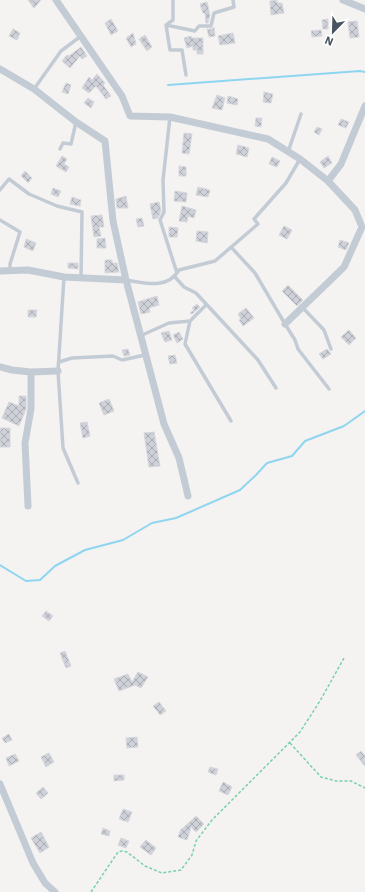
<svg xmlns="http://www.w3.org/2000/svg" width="365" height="892" font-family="'IBM Plex Sans',sans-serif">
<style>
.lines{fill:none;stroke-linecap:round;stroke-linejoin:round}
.stream{stroke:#8ed6ef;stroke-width:2}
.building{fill:url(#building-cross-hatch);stroke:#d6d8de}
.path{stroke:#78d1a9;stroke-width:1.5;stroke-dasharray:3 2;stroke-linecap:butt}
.lane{stroke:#c3ccd4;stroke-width:3.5}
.street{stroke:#c3ccd4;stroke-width:7}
</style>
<defs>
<pattern id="building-cross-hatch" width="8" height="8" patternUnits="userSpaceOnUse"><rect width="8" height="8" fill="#ced1d7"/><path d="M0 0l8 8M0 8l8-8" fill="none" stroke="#a9acb2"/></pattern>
</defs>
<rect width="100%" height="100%" fill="#f5f2f2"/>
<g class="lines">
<path class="stream" d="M168 85 360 71 365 72
M0 565 26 581 40 580 55 566 85 550 123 540 152 523 176 518 240 490 256 475 267 463 292 456 305 441 344 426 365 411"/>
</g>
<path class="building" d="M28 0H41L34 8Z
M277 0V3H282L284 13 271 15 270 1Z
M207 2 210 15 208 23H206L205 13H203L200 4Z
M111 19 118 31 111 35 105 23Z
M328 19V29H323L322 20Z
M357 21 359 37 350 38 348 22Z
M214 27 215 36 209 37 207 29H212Z
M13 29 20 33 17 40 9 36Z
M321 30 322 36 312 37 311 31Z
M133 33 136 44 131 47 126 38Z
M233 33 235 43 220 45 218 36Z
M145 35 152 47 147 51 139 39Z
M191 36 192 38H203V54H197V50H193V46L187 48 184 38Z
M81 47 87 56 82 59 80 56 70 68 62 61 67 55 69 56Z
M97 74 105 83 103 85 111 96 106 99 96 86 89 93 82 88 89 77 92 80Z
M66 83 71 85 68 94 62 92Z
M264 92 273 94 271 103 263 102Z
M217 95 225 98 222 110 212 108Z
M228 96 238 99 237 105 227 103Z
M88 98 94 102 91 108 84 103Z
M256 118H262L261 127 255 126Z
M341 119 349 122 346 128 338 125Z
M317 127 322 129 319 135 314 132Z
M184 133 192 134 189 154 182 153Z
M238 145 249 148 247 157 236 154Z
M62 156 67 159 64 164 69 167 66 172 56 166Z
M328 156 332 163 324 168 320 162Z
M272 157 280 161 277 167 269 164Z
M179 166 186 167V176H179Z
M25 171 32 178 28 183 21 176Z
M198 187 210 190 208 197 196 195Z
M53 188 61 191 58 197 51 194Z
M175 191 187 193 186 202 174 201Z
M126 196 128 208H117L116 199Z
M72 197 81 200 80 206 70 204Z
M159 202 161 211 158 218 153 219 150 204Z
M182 206 196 210 194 218 188 216 187 222 179 221Z
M102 215 104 227H99L101 236 94 237 91 216Z
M142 218 144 226 138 227 136 219Z
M284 226 292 230 287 239 279 235Z
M169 227 178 228 177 237H169Z
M197 231 208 232 207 243 196 241Z
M105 238 106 248H97V239Z
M26 239 36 243 33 251 24 247Z
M340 240 349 243 346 250 338 247Z
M105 260H112V263H117L119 272 105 273Z
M68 263H78V269L68 268Z
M288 285 303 300 297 306 282 291Z
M157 296 159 305 149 308 150 312 141 314 138 302Z
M197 304 200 307 192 314 190 313 194 310 192 308Z
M246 308 254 318 243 326 239 320 241 319 238 314Z
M28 310H37L36 317H28Z
M349 330 356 338 349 345 341 337Z
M169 331 172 340 165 342 161 333Z
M179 332 183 339 177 343 173 335Z
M128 349 130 355 124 356 122 350Z
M327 349 331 354 323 359 319 354Z
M175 355 177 363 170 364 168 356Z
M19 396H26V409L19 426 2 418 9 402 19 406Z
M109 399 114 411 104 415 99 403Z
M87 422 90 436 83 438 80 423Z
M0 428H10V447H0Z
M154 432 160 466 149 467 144 433Z
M46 611 53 616 49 621 42 616Z
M65 651 71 666 66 668 60 653Z
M138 672 148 677 141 688 135 685 119 691 114 679 128 674 132 682Z
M159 702 166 711 160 715 153 706Z
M9 734 12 740 5 743 2 738Z
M137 737 138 747 127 748 126 738Z
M361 751 365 756V766L356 755Z
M49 753 54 762 46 767 41 757Z
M15 754 19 761 9 766 6 758Z
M210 767 218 769 216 775 208 772Z
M114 775H124V780L114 781Z
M223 782 232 787 228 795 219 791Z
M43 787 48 793 41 799 36 793Z
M123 809 132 812 128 822 119 819Z
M196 816 204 824 196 832 191 827 187 840 178 837 181 829H182Z
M103 828 110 831 109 836 101 834Z
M41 832 49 847 40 853 31 838Z
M121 838 129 841 126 848 118 845Z
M146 840 156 848 151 855 140 847Z"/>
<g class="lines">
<path class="path" d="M290 743 321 777 336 781H351L365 788
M91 892 118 852 122 851 127 852 145 866 162 873 181 870 192 855 196 841 212 820 300 732 320 701 344 658"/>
<path class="lane" d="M173 0V20L166 25 170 50H182L186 75
M166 25 195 31 199 26H211L214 13 234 7 233 0
M34 89 61 51 81 36
M170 117 163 180 164 212 160 220 177 273
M60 149 63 143 71 144 76 122
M288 152 301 114
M0 190 9 179 29 194 57 206 82 212 81 278
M0 220 20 232 10 264V271
M231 247 255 273 285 324 295 340 298 349 329 389
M64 277 58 371 63 448 78 483
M175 277 184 287 196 293 258 360 276 388
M126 280C145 283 167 290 179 270L215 261 258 224 254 219 286 183 300 159
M206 305 190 321 185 344 231 421
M302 307 324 330 331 349
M140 336 169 323 190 321
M59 362 72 358 113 356 122 360 145 355"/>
<path class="street" d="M56 0 122 96 130 116 170 117 268 139 300 159 328 181 355 210 362 227 344 267 285 324
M343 0 365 9
M0 69 34 89 76 122 105 141 113 221 126 280 164 424 179 458 188 496
M328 181 341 164 365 106
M0 271 28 270 64 277 126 280
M0 367 12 370 31 372 58 371
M28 506 25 443 31 409V372
M0 784 33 863 45 883 55 892"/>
</g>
<g transform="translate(333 32) rotate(203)" stroke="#ffffff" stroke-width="3" paint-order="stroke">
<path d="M0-3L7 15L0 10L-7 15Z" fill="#495461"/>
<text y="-6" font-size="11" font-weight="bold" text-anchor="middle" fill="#495461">N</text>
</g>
</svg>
